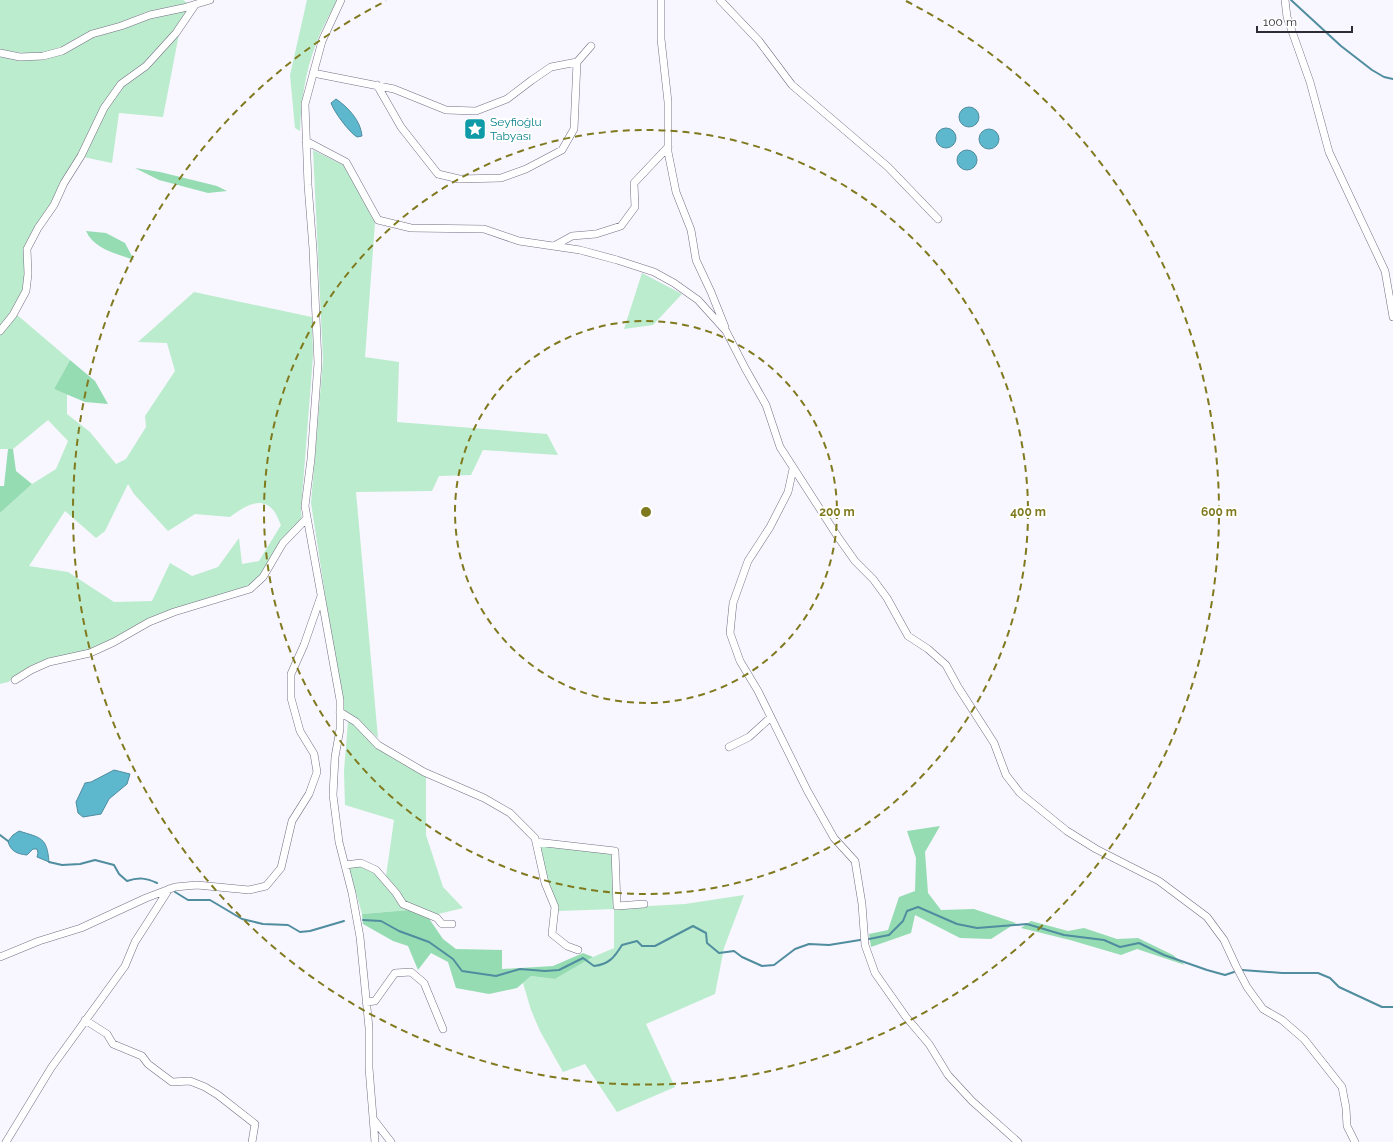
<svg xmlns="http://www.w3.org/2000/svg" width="1393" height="1142" font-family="Raleway,sans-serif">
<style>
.green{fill:#bbeccd;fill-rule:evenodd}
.forest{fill:#96dcb2}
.water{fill:#5db7cd;stroke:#4f8d9f}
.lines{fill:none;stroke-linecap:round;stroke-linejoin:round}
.stream{stroke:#4f8d9f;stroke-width:2}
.minor-casing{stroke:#756f84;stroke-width:8}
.minor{stroke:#fff;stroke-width:7}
.ring{fill:none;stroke:#807a1f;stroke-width:2;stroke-dasharray:7 5}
.labels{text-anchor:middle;stroke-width:4;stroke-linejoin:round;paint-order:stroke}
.culture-label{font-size:12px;fill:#0d838f;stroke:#fff;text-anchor:start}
.centre{fill:#807a1f;stroke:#fff;stroke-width:2}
.ring-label{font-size:12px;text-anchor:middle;font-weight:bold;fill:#807a1f;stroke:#fff;stroke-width:4;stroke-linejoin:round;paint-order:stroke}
</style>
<rect width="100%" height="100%" fill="#f8f6ff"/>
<path class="green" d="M0 0H183L189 4 146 12 64 46 44 53H23L0 50Z
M307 0H337C330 15 321 29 316 44 305 73 301 101 300 131L295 128 290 75Z
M188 9 174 31 144 64 120 81 51 204 36 226 25 273 24 288 11 314 0 327V56L44 58 93 36 153 18Z
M179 34 163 117 119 113 112 163 83 157 105 109 122 85Z
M313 150 345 166 375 223 365 357 399 362 397 422 547 434 558 455 483 450 471 475 439 476 432 491 356 492 378 738 358 720 343 711 311 503 323 360Z
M642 273 682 294 653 325 624 329Z
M194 292 312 317 313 356 301 510 302 521 262 575 249 586 184 606 91 651 47 660 31 666 8 682 0 684V513L32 484 56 469 68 441 48 420 13 449H0V334L16 314 70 360 54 389 67 394V414L90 432 116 464 126 459 146 427 145 416 175 371 167 343 138 342ZM128 484 134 494 168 531 195 514 230 517C242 508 261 494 274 511 277 515 279 521 281 525L259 561 242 564 239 538 218 567 192 576 170 563 152 601 114 602 68 572 29 566 65 511 96 538 105 531Z
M348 721 355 724 377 748 426 774V835L443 887 463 908 434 915 405 904 400 892 386 876 394 820 345 805 344 771Z
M538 845 613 853 614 908 685 904 744 895 724 948 715 994 646 1024 675 1087 617 1112 585 1064 563 1072 540 1031 531 1010 523 983 531 976 555 979 593 957 614 948V909L558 911 547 884Z
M361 866 375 872 409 910 362 914 349 868Z"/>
<path class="forest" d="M135 168 160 172 217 186 227 191 208 193 159 180Z
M86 231 106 233 125 243 134 260C117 254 94 249 86 231Z
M70 360 95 381 108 404 85 402 54 389Z
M8 449H13L16 471 32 484 0 513V486H4Z
M940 826 925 852 928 893 941 910 974 909 1016 923 991 939 960 938 915 915 911 933 871 947 869 934 888 930 899 897 915 891 916 858 907 831Z
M409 910 428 917 443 939 456 949 502 950V969L553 966 583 953 593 957 555 979 531 976 517 988 489 994 456 988 448 962 431 953 418 970 408 946 393 941 363 924 362 914Z
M1031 921 1068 931 1084 928 1117 939 1138 938 1173 955 1185 965 1137 949 1121 955 1070 940 1021 928Z"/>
<path class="water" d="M336 99C348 107 361 121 362 136L357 137C349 132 334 112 331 103Z
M959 117a10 10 0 1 1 20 0a10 10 0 1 1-20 0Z
M936 138a10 10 0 1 1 20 0a10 10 0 1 1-20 0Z
M979 139a10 10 0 1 1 20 0a10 10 0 1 1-20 0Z
M957 160a10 10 0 1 1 20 0a10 10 0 1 1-20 0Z
M114 770 130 774 127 784 109 799 101 814 83 817 78 813 76 802 85 783 91 782Z
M19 831C41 838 47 837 49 862L37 857 38 853 37 849H33L27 855C17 854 10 851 8 841L13 835Z"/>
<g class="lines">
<path class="stream" d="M1291 0 1341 46 1372 70 1384 77 1393 79
M0 835 8 841
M49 862 62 865 80 864 95 860 114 865 119 874 127 881C139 877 146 878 157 883
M175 892 188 900H210L242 919 263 924 288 925 300 932 310 931 344 921
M363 920 381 921 399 931 429 942 453 959 462 971 496 976 520 969 545 971 559 970 583 958 594 966C609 964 614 958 622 945L637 941 642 946H655L693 926 706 933 707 943 719 953 734 951 742 957 762 966 774 965 795 949 809 944 829 945 860 940
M869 939 889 935 903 921 907 911 918 907 957 924 977 928 1027 924 1064 935 1104 940 1120 947 1139 943 1164 955 1207 970 1225 975 1234 972
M1242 970 1282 973H1318L1330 978 1339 987 1382 1007H1393"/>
<g class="minor-casing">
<path id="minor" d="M341 0 322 41 305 104 308 185 313 249 318 363 311 459 305 506 340 700V729L335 757 333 795 339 842 352 893 360 937 369 1028V1068L375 1142
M661 0V39L668 102V152L676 192 691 230 696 260 711 292 725 327
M720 0 759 41 792 85 888 167 938 219
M1285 0 1287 17 1310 82 1329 152 1385 271 1393 317
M0 53 20 57 43 56 62 51 92 34 121 26 150 15 183 8 210 0
M313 73 394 89 446 110 476 111 507 99 532 80 551 67 577 62 591 46
M377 85 401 127 438 174 459 179 501 178 526 169 562 150 574 129 577 62
M306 141 346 162 378 220 411 228 484 229 519 241 580 250 617 260 654 272 674 283 698 300 726 331 745 368 766 405 780 447 838 537 855 561 873 579 887 598 908 636 928 649 946 665 958 687 994 743 1006 775 1020 793 1067 831 1096 849 1159 881 1207 917 1224 940 1236 966 1247 987 1263 1009 1282 1020 1304 1039 1342 1087 1346 1108 1347 1126 1355 1142
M554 246 572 236 596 234 621 226 635 207 634 183 668 147
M0 331 13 315 26 291 28 274 27 249 38 228 54 205 64 183 81 156 104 108 121 84 146 66 176 33 195 5
M793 469 788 492 770 527 748 561 733 603 730 633 740 661 758 691 807 790 834 838 855 861 862 904 865 945 875 973 906 1017 929 1044 948 1075 972 1101 1018 1142
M15 680 31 670 49 662 90 653 114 642 149 622 174 612 250 589 263 577 283 543 307 518
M340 712 356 722 378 745 424 772 484 798 510 813 535 838 545 883 555 907 552 934 567 946 578 950
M729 747 749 737 771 717
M536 842 615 851 617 906 644 904
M345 865 361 863 376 870 396 893 403 904 437 918 442 924H452
M0 957 39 941 81 928 146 898 175 887 197 885 249 890 266 886 281 868 292 821 309 794 317 772 314 754 300 731 291 698V674L304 645 321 596
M366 1002 375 1001 395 973 411 972 424 983 443 1029
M85 1020 107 1034 113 1044 142 1056 148 1064 172 1082 190 1081 205 1087 218 1095 255 1124 252 1142
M374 1120 391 1142
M6 1142 51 1068 125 966 135 942 169 889"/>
</g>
<use href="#minor" class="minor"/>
</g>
<g class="ring">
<circle cx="646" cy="512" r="191"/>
<circle cx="646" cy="512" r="382"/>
<path d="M906 1A573 573 0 1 1 386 1"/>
</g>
<defs>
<g id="sight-square" transform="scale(1.15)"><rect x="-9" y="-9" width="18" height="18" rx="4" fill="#0f9aa8" stroke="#fff"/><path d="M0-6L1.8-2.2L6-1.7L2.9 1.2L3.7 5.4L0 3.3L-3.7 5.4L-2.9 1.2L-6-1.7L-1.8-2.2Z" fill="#fff"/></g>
</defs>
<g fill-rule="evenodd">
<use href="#sight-square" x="475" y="129"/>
</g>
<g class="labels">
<g class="culture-label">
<text x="490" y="126">Seyfioğlu<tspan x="490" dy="14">Tabyası</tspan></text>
</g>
</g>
<circle cx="646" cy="512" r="6" class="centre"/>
<g class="ring-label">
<text x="837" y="516">200 m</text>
<text x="1028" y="516">400 m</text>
<text x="1219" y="516">600 m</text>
</g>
<path d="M1257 26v6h95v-6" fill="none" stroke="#2e2c34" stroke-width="2"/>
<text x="1263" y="26" font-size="12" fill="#2e2c34" stroke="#ffffff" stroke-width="3" paint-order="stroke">100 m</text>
</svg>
